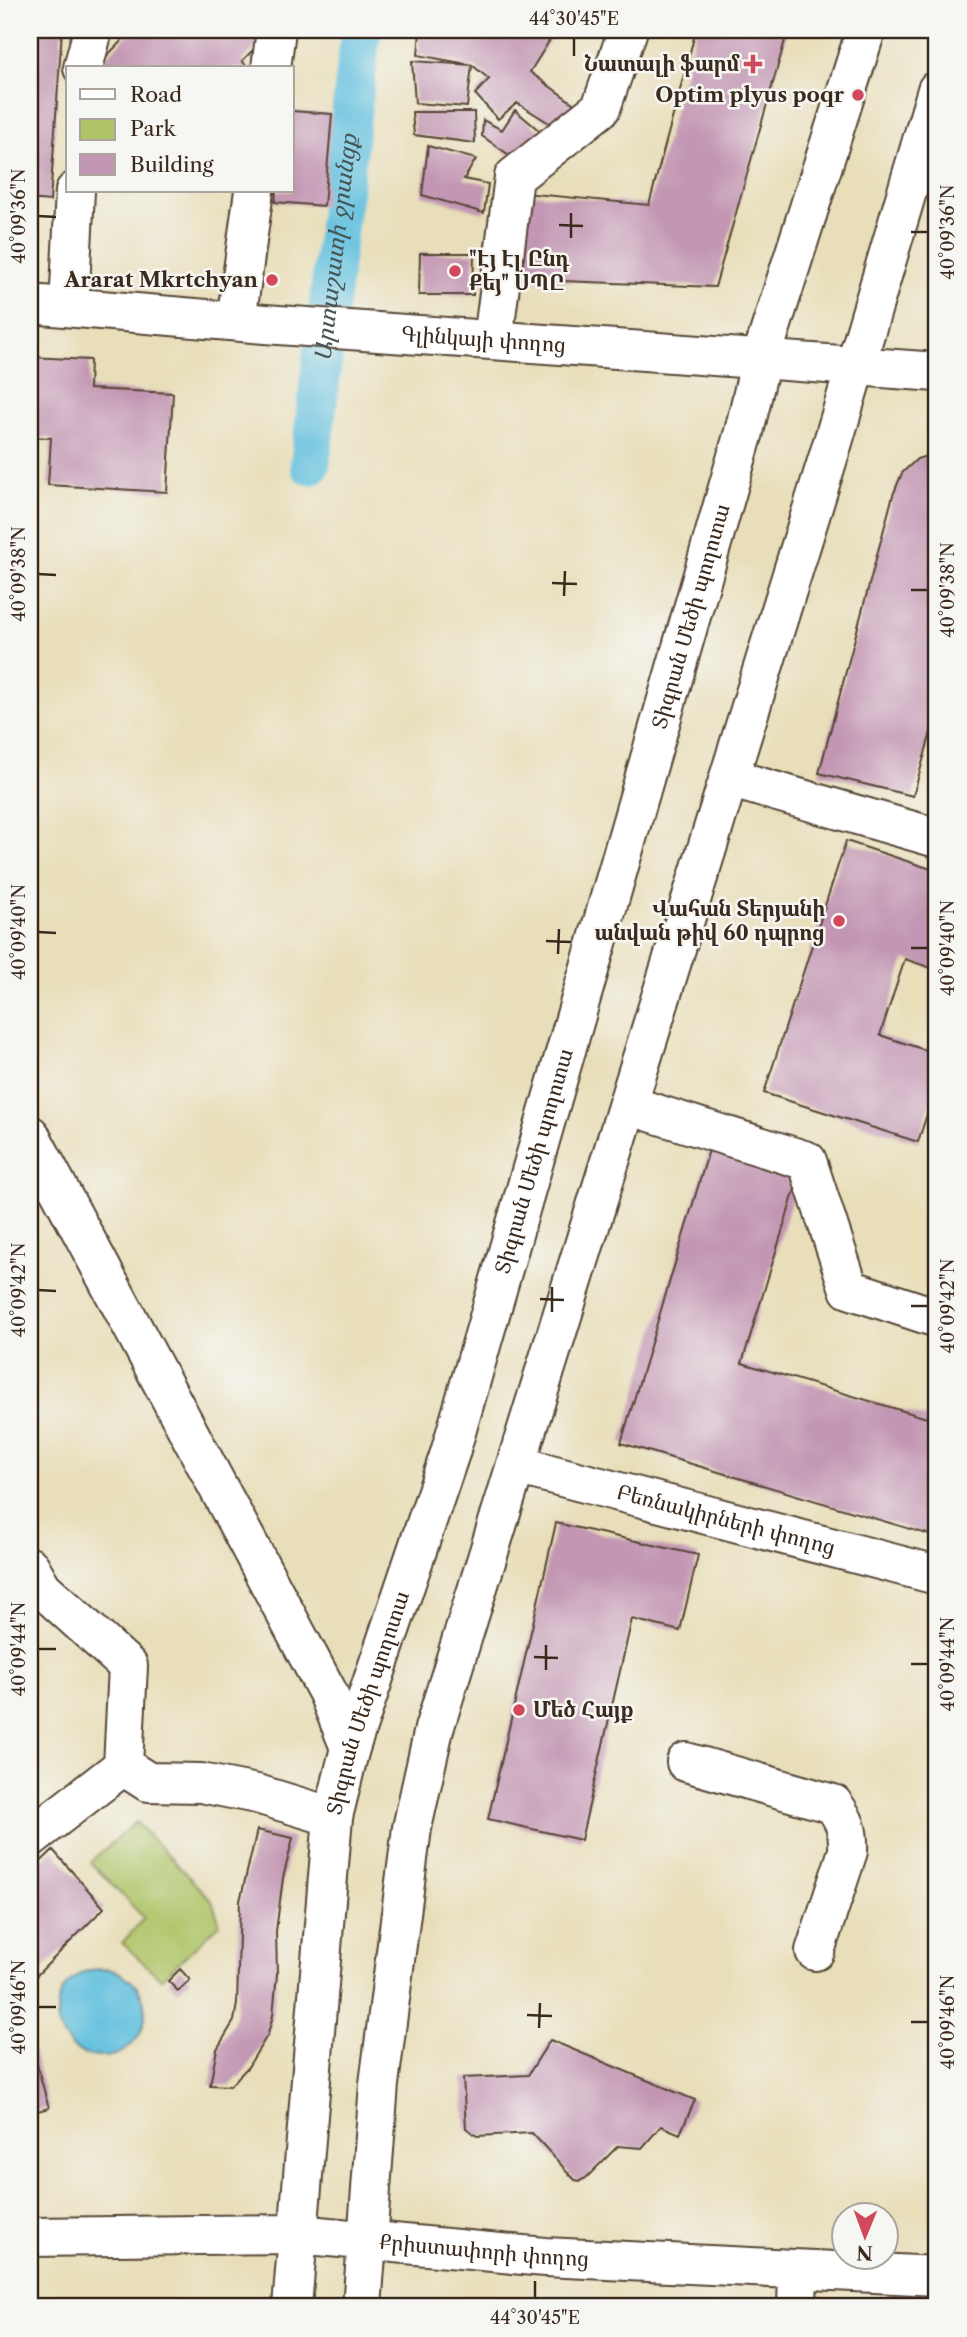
<svg xmlns="http://www.w3.org/2000/svg" width="967" height="2337" font-family="'Libre Caslon Text','Noto Serif Armenian',serif">
<style>
.green{fill:#afc468;stroke:#757743;stroke-width:2}
.water{fill:#60bfde;stroke:#4e747e;stroke-width:2}
.lines{fill:none;stroke-linecap:round;stroke-linejoin:round}
.canal{stroke:#60bfde;stroke-width:40}
.building{fill:#c397b3}
.minor-casing{stroke:#554535;stroke-width:42}
.major-casing{stroke:#554535;stroke-width:42}
.minor{stroke:#fff;stroke-width:38}
.major{stroke:#fff;stroke-width:38}
.ticks{fill:none;stroke:#3b2a1e;stroke-width:2.5}
.poi-dot{fill:#d1495b;stroke:#f6f6f2;stroke-width:2.5}
.labels{text-anchor:middle;stroke-width:5;stroke-linejoin:round;paint-order:stroke}
.poi-label{font-size:21px;font-weight:bold;fill:#3b2a1e;stroke:#f6f6f2;text-anchor:end}
.street-label{font-size:21px;fill:#3b2a1e;stroke:#f6f6f2}
.water-label{font-size:23px;font-style:italic;fill:#465758;stroke:#f6f6f2}
.neatline{fill:none;stroke:#3b2a1e;stroke-width:2.5}
.ticks-label{font-size:18px;text-anchor:middle;fill:#3b2a1e}
</style>
<rect width="100%" height="100%" fill="#f6f6f2"/>
<filter id="ink" filterUnits="userSpaceOnUse"><feTurbulence type="fractalNoise" baseFrequency=".0143" numOctaves="2"/><feDisplacementMap in="SourceGraphic" scale="14" xChannelSelector="R" yChannelSelector="G"/><feConvolveMatrix kernelMatrix="1 2 1 2 8 2 1 2 1" color-interpolation-filters="sRGB"/></filter>
<filter id="wash" filterUnits="userSpaceOnUse"><feTurbulence type="fractalNoise" baseFrequency=".00686" numOctaves="4" result="noise"/><feDisplacementMap in="SourceGraphic" scale="28" xChannelSelector="R" yChannelSelector="G"/><feGaussianBlur stdDeviation="1.57" result="paint"/><feColorMatrix in="noise" values="0 0 0 0 0 0 0 0 0 0 0 0 0 0 0 0 0 1.4 0 .05"/><feComposite in="paint" operator="in"/></filter>
<g filter="url(#wash)">
<rect width="100%" height="100%" fill="#e8deb9"/>
<path class="green" d="M136 1822 212 1901 220 1924 161 1979 122 1943 144 1918 90 1862Z"/>
<path class="water" d="M57 2013a44 44 0 1 1 88 0a44 44 0 1 1-88 0Z"/>
<g class="lines">
<path class="canal" id="s1" d="M310 465 361 30"/>
</g>
<g id="blocks">
<path class="building" d="M30 30H62L50 201 30 199Z
M132 30H251L263 40 242 61 249 68H99L97 66Z
M420 30H556L530 72 581 109 562 131 517 103 498 119 475 94 489 79 472 65 467 107 415 103 412 61 472 65 418 55Z
M696 30H788L715 287 512 279 524 193 649 205Z
M515 110 548 138 519 162 482 136 483 120 502 130Z
M292 111 332 114 324 206 275 202 276 191H292Z
M412 112H474L475 143 414 135Z
M428 146 476 159 464 179 488 184 484 213 422 195Z
M420 253H474L473 295H419Z
M30 357 90 360 89 389 173 393 167 492 48 485 51 438 30 437Z
M937 453V711L913 796 819 773 893 495 902 473 917 459Z
M846 841 937 871V970L905 959 880 1035 937 1054V1083L918 1142 764 1093Z
M709 1150 799 1176 742 1363 937 1421V1537L621 1443Z
M556 1523 698 1555 680 1631 632 1619 581 1840 488 1819Z
M257 1830 293 1838 283 1878 276 1931 277 1974 273 2015 268 2034 248 2067 230 2086 210 2085 217 2049 234 2021 237 2004 240 1901Z
M53 1850 104 1908 30 1982V1872Z
M180 1969 190 1980 178 1991 168 1981Z
M30 2040 49 2108 30 2113Z
M550 2040 695 2100 680 2134 661 2126 642 2148 618 2146 586 2178 580 2181 575 2180 532 2133 477 2136 466 2128 463 2078 528 2075Z"/>
</g>
</g>
<g filter="url(#ink)">
<use href="#blocks" fill-opacity="0" stroke="#554535" stroke-width="2"/>
<g class="lines">
<g class="minor-casing">
<g id="minor">
<path d="M83 68 93 30"/>
<path d="M271 68 276 30"/>
<path d="M69 307 75 191"/>
<path d="M236 321 254 191"/>
<path d="M493 340 514 177 601 108 628 30"/>
<path d="M855 366 937 372"/>
<path d="M729 778 937 838"/>
<path d="M628 1105 807 1161 849 1289 937 1318"/>
<path id="s2" d="M516 1465 937 1575"/>
<path d="M30 1567 42 1588 128 1666 123 1766 148 1782 201 1783 257 1794 333 1817"/>
<path d="M686 1762 833 1804C845 1820 849 1831 848 1851L815 1951"/>
<path d="M30 1838 123 1766"/>
<path d="M797 2307 798 2270"/>
</g>
</g>
<g class="major-casing">
<g id="major">
<path id="s3" d="M30 304 265 324 855 366"/>
<path d="M30 1135 328 1693 350 1748"/>
<path id="s4" d="M30 2237 297 2234 545 2257 937 2276"/>
<path id="s5" d="M292 2307 333 1817 350 1748 450 1453 744 432 761 359 866 30"/>
<path d="M362 2307 379 2084 412 1828 434 1729 833 442 937 90"/>
</g>
</g>
<use href="#minor" class="minor"/>
<use href="#major" class="major"/>
</g>
</g>
<path class="ticks" d="M574 56V38M38 216 56 217M559 225 583 226M911 232H928M571 238V213M38 574 56 575M552 583 577 584M911 590H928M564 596 565 571M38 932 56 933M546 941 571 942M911 948H928M558 954 559 929M38 1290 56 1291M540 1299 564 1300M911 1306H928M552 1312V1287M38 1649H56M534 1657 558 1658M911 1664H928M546 1670V1645M38 2007H56M527 2015 552 2016M911 2022H928M539 2028 540 2003M535 2298V2281"/>
<g class="poi-dot">
<path d="M749.5 53.5h7v7h7v7h-7v7h-7v-7h-7v-7h7z"/>
<circle cx="858" cy="95" r="7"/>
<circle cx="455" cy="271" r="7"/>
<circle cx="272" cy="280" r="7"/>
<circle cx="839" cy="921" r="7"/>
<circle cx="519" cy="1710" r="7"/>
</g>
<g class="labels">
<g class="poi-label">
<text x="739" y="71">Նատալի ֆարմ</text>
<text x="844" y="102">Optim plyus poqr</text>
<text x="469" y="266" text-anchor="start">"Էյ Էլ Ընդ<tspan x="469" dy="24">Քեյ" ՍՊԸ</tspan></text>
<text x="258" y="287">Ararat Mkrtchyan</text>
<text x="825" y="916">Վահան Տերյանի<tspan x="825" dy="24">անվան թիվ 60 դպրոց</tspan></text>
<text x="533" y="1717" text-anchor="start">Մեծ Հայք</text>
</g>
<g class="street-label">
<text dy="7" stroke="none"><textPath href="#s3" startOffset="455">Գլինկայի փողոց</textPath></text>
<text dy="7" stroke="none"><textPath href="#s5" startOffset="1745">Տիգրան Մեծի պողոտա</textPath></text>
<text dy="7" stroke="none"><textPath href="#s5" startOffset="1178">Տիգրան Մեծի պողոտա</textPath></text>
<text dy="7" stroke="none"><textPath href="#s2" startOffset="217">Բեռնակիրների փողոց</textPath></text>
<text dy="7" stroke="none"><textPath href="#s5" startOffset="611">Տիգրան Մեծի պողոտա</textPath></text>
<text dy="7" stroke="none"><textPath href="#s4" startOffset="455">Քրիստափորի փողոց</textPath></text>
</g>
<g class="water-label">
<text dy="8" stroke="none"><textPath href="#s1" startOffset="219">Արտաշատի ջրանցք</textPath></text>
</g>
</g>
<rect width="967" height="2337" fill="none" stroke="#f6f6f2" stroke-width="77"/>
<rect x="66" y="66" width="228" height="126" fill="#f6f6f2" stroke="#aba49d" stroke-width="2"/>
<rect x="80" y="89" width="35" height="10" fill="#ffffff" stroke="#aba49d" stroke-width="2"/>
<text x="130" y="102" font-size="21" fill="#3b2a1e">Road</text>
<rect x="80" y="119" width="35" height="21" fill="#afc468" stroke="#aba49d" stroke-width="2"/>
<text x="130" y="136" font-size="21" fill="#3b2a1e">Park</text>
<rect x="80" y="154" width="35" height="21" fill="#c397b3" stroke="#aba49d" stroke-width="2"/>
<text x="130" y="172" font-size="21" fill="#3b2a1e">Building</text>
<g transform="translate(865 2236) rotate(181)"><circle r="33" fill="#f6f6f2" stroke="#aba49d" stroke-width="2"/>
<path d="M0-5L12 26L0 18L-12 26Z" fill="#d1495b"/>
<text y="-10" font-size="19" font-weight="bold" text-anchor="middle" fill="#3b2a1e">N</text>
</g>
<rect x="38" y="38" width="890" height="2260" class="neatline"/>
<g class="ticks-label">
<text x="574" y="25">44°30'45"E</text>
<text transform="translate(19 216) rotate(-90)" y="6">40°09'36"N</text>
<text transform="translate(948 232) rotate(-90)" y="6">40°09'36"N</text>
<text transform="translate(19 574) rotate(-90)" y="6">40°09'38"N</text>
<text transform="translate(948 590) rotate(-90)" y="6">40°09'38"N</text>
<text transform="translate(19 932) rotate(-90)" y="6">40°09'40"N</text>
<text transform="translate(948 948) rotate(-90)" y="6">40°09'40"N</text>
<text transform="translate(19 1290) rotate(-90)" y="6">40°09'42"N</text>
<text transform="translate(948 1306) rotate(-90)" y="6">40°09'42"N</text>
<text transform="translate(19 1649) rotate(-90)" y="6">40°09'44"N</text>
<text transform="translate(948 1664) rotate(-90)" y="6">40°09'44"N</text>
<text transform="translate(19 2007) rotate(-90)" y="6">40°09'46"N</text>
<text transform="translate(948 2022) rotate(-90)" y="6">40°09'46"N</text>
<text x="535" y="2324">44°30'45"E</text>
</g>
</svg>
